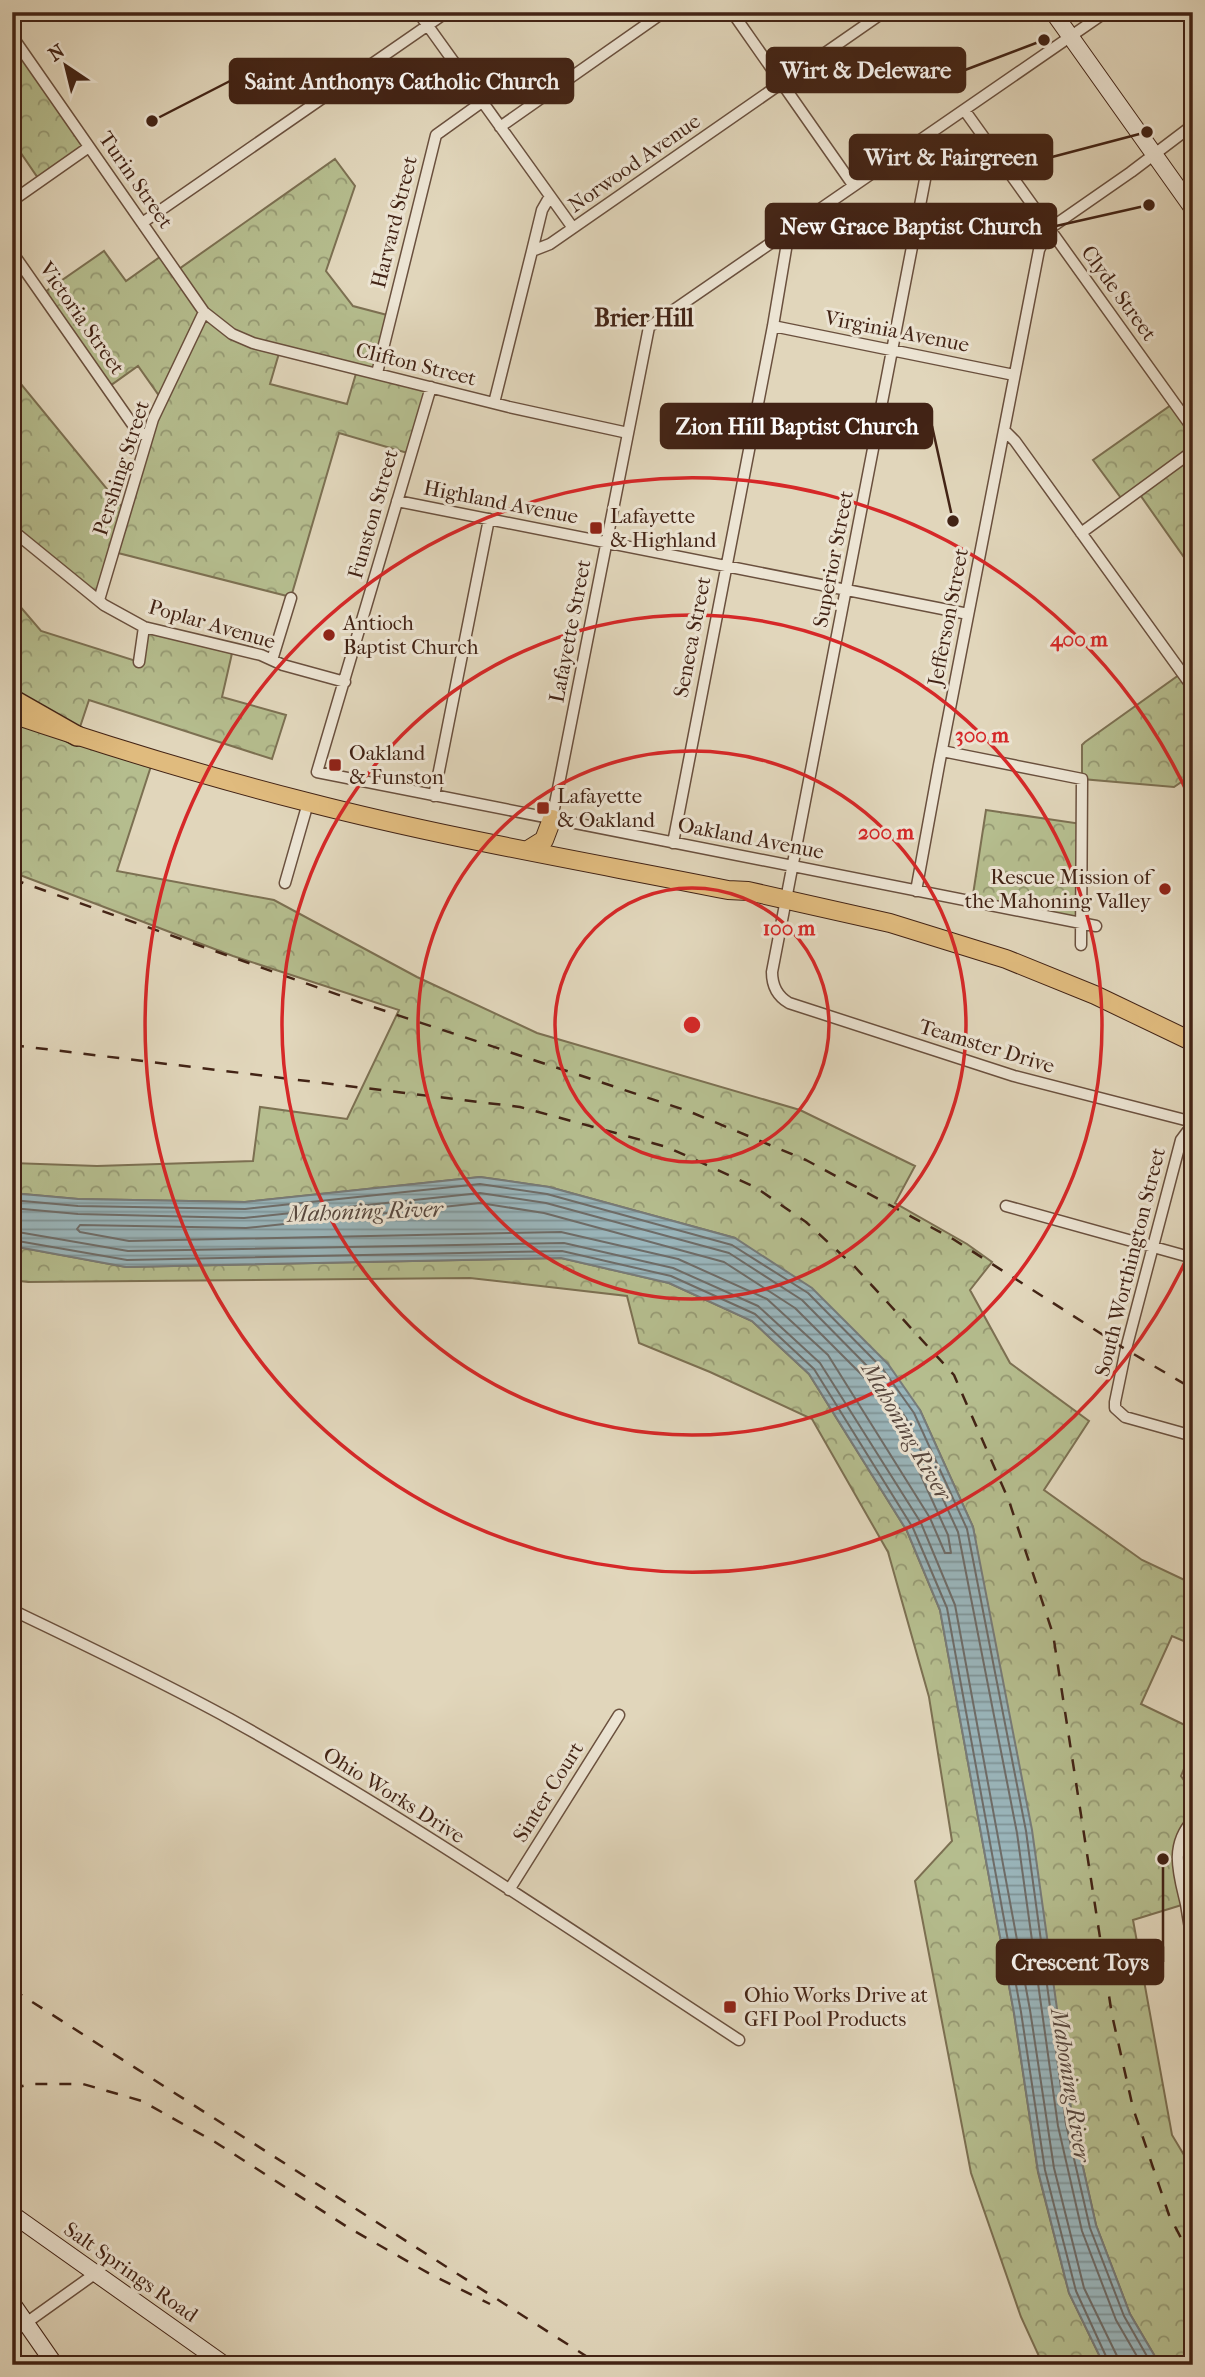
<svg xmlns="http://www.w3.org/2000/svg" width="1205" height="2377" font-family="'IM FELL French Canon',serif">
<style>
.forest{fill:url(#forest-crowns);stroke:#7c7052;stroke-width:2;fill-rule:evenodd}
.water{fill:url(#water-rules);stroke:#777b79;stroke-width:2}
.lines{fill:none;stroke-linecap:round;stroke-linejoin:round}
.shore{stroke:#6e6c68;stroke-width:2}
.street-casing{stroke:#6a503e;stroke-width:13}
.secondary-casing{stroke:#422315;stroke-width:18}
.primary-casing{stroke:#422315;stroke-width:20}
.highway-casing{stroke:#422315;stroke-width:22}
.street{stroke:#ece4d3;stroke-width:10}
.secondary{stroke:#ece4d3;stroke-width:16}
.primary{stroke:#e0bb7e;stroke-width:18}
.highway{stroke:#e0bb7e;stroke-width:19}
.rail{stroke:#422315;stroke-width:2.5;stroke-dasharray:12 12;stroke-linecap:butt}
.ring{fill:none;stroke:#d62828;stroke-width:3.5}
.poi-dot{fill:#8f2418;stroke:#ece4d3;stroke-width:2.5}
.labels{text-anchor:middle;stroke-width:6;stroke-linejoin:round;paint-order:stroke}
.street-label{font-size:21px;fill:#422315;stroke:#ece4d3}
.poi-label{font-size:21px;fill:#422315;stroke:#ece4d3;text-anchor:start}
.water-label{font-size:23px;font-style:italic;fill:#58483f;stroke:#ece4d3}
.quarter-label{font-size:24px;font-weight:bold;fill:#422315;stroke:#ece4d3}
.centre{fill:#d62828;stroke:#ece4d3;stroke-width:3.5}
.ring-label{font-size:21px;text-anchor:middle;font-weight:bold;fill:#d62828;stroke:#ece4d3;stroke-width:6;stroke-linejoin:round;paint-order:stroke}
.leader{fill:none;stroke:#422315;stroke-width:2.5}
.callout-dot{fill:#422315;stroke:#ece4d3;stroke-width:2.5}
.callout{fill:#422315;stroke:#422315;stroke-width:2.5}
.callout-label{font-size:23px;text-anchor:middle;font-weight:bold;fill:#fff}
</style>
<defs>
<pattern id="forest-crowns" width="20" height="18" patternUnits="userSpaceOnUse" patternTransform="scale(1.75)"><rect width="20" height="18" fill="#b5bd8e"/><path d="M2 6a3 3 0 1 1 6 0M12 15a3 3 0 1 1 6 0" fill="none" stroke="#959973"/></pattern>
<pattern id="water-rules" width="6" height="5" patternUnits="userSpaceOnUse" patternTransform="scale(1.75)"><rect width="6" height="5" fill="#9ab6bc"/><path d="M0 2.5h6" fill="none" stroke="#7f9498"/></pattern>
</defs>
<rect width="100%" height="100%" fill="#e1d6bb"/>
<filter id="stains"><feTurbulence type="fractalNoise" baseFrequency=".00286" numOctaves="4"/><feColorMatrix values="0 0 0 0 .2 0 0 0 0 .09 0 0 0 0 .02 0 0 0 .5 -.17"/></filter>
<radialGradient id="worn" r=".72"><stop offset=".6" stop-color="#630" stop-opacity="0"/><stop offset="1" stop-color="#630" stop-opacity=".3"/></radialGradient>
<path class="forest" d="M12 36 89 147 40 181 12 140Z
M335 159 355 186 326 271 353 306 391 316 377 373 431 387 411 454 339 433 291 597 114 552 99 600 23 540 12 549V373L125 511 162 400 138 366 107 388 42 294 104 251 126 281 164 254 176 271ZM280 350 357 370 347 404 270 384Z
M1174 403 1193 429V570L1138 492 1124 502 1093 460Z
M12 597 41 631 139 662 144 627 233 649 222 697 286 715 272 759 89 700 77 736 153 760 117 871 274 900 417 977 537 1033 800 1110 915 1166 895 1203 967 1244 992 1262 970 1290 1010 1363 1089 1421 1044 1490 1142 1560 1193 1584V1645L1172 1636 1141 1704 1193 1729V1747L1181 1776 1193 1793V1820L1181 1838 1185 1904 1133 1920 1172 2135 1193 2170V2365H1160L1130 2314 1096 2225 1073 2123 973 1527 920 1410 735 1238 549 1187 480 1177 245 1202 78 1199 12 1193V1163L97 1166 253 1161 260 1107 347 1119 399 1010 233 956 12 872Z
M1193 665V774L1174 787 1082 779V745L1085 742Z
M986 810 1082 824V923L972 901Z
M12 1246 126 1267 561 1258 669 1283 752 1321 809 1374 907 1531 940 1610 1014 2013 1038 2172 1069 2293 1104 2365H1043L1021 2317 971 2173 915 1881 952 1841 929 1697 888 1552 812 1419 710 1372 639 1343 627 1296 470 1278 28 1282 12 1280Z"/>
<path class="water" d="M480 1177 549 1187 735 1238 812 1288 888 1364 920 1410 973 1527 1032 1830 1073 2123 1096 2225 1130 2314 1160 2365H1104L1069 2293 1038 2171 1014 2013 940 1610 907 1531 809 1374 752 1321 669 1283 561 1258 126 1267 12 1246V1193L78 1199 245 1202Z"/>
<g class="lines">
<path class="shore" d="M12 1200 78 1206 245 1209 480 1184 547 1194 732 1245 808 1293 882 1368 914 1413 967 1529 1026 1831 1066 2124 1090 2228 1124 2316 1152 2365
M480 1203 544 1213 724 1262 795 1308 868 1381 897 1423 948 1535 951 1553H945L930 1518 828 1355 767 1299 678 1259 561 1232 129 1241 80 1232 77 1229 80 1225 246 1228Z
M12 1208 78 1214 244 1218 480 1193 546 1203 729 1253 802 1300 875 1374 906 1418 958 1532 1017 1833 1058 2126 1082 2231 1116 2320 1142 2365
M12 1231 128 1251 564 1243 673 1268 758 1306 820 1363 921 1523 955 1605 1030 2010 1054 2168 1084 2288 1117 2356 1119 2365
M12 1240 127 1260 562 1251 671 1276 755 1314 814 1369 913 1528 947 1608 1021 2012 1045 2170 1076 2291 1110 2365"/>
<g class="street-casing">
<path id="street" d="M418 12 573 228
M732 12 853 185
M12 36 204 312 232 334 253 343 509 407 628 433
M965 111 1193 429
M500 127 664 12
M931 134 928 164 772 972C772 986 777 996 789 1003L1014 1076 1193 1122
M12 201 89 147
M142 223 447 12
M532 251 542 210 550 196
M12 252 135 428 147 437
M773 326 1014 375
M377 373 436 135 482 102
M431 387 317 772 1096 926
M494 403 532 251 550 244 884 12
M1005 431 1015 441 1193 688
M397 501 968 614
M12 530 104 605 144 627 261 655 283 665 345 682
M1081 533 1193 451
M99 600 153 419 204 312
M272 660 291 598
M139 662 144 627
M942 751 1082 779 1081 945
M434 796 489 519
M552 819 649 327 1106 12
M673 843 773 326 787 243 786 232
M285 883 308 803
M916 891 939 765 1039 250 1049 229 1131 172 1193 125
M1193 1124 1181 1140 1126 1349 1115 1402V1408L1125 1417 1193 1436
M1006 1206 1193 1258
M12 1610C85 1645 159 1680 230 1719 405 1816 572 1931 739 2040
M1193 1820C1169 1846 1179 1874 1186 1904 1188 1917 1190 1930 1193 1943
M509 1890 619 1715
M12 2333 96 2273"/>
</g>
<g class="secondary-casing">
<path id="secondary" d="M1053 12 1193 209
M12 2214 225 2365
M12 2303 55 2365"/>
</g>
<g class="primary-casing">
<path id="primary" d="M12 714C110 747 208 777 307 802 446 838 588 862 728 890L748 891 890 923 1006 959 1095 995 1193 1042
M528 850 544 840 552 819"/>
</g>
<g class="highway-casing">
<path id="highway" d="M12 699 77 736"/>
</g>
<use href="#street" class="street"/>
<use href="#secondary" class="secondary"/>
<use href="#primary" class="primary"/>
<use href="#highway" class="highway"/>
<path class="rail" d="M12 879 367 1005 688 1111 806 1160 953 1239 1125 1349 1193 1389
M12 1045 520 1107 667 1147 755 1187 806 1222 855 1267 954 1375 1009 1501 1053 1634 1112 2015 1133 2108 1169 2215 1193 2261
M12 1989 600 2365
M12 2089 30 2084H83L142 2101 215 2142 349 2228 430 2274 490 2304"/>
</g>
<g class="ring">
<circle cx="692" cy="1025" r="137"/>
<circle cx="692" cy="1025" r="274"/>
<circle cx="692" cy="1025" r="410"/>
<path d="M1192 1247A547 547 0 1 1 1192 803"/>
</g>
<g class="poi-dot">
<rect x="589" y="521" width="14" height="14" rx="3.5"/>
<circle cx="329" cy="635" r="7"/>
<rect x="328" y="758" width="14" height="14" rx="3.5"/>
<rect x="536" y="801" width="14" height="14" rx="3.5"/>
<circle cx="1165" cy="889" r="7"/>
<rect x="723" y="2000" width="14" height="14" rx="3.5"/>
</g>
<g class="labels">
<g class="street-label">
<text transform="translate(634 163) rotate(-35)" y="7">Norwood Avenue</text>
<text transform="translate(136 180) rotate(55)" y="7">Turin Street</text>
<text transform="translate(394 222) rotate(-76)" y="7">Harvard Street</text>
<text transform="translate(1119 293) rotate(54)" y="7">Clyde Street</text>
<text transform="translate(82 318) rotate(55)" y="7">Victoria Street</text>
<text transform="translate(897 331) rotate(11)" y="7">Virginia Avenue</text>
<text transform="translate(416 364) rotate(14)" y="7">Clifton Street</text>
<text transform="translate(121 468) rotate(-72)" y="7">Pershing Street</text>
<text transform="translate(501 502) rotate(11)" y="7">Highland Avenue</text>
<text transform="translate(373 514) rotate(-74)" y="7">Funston Street</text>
<text transform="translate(833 559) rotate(-79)" y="7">Superior Street</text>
<text transform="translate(948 617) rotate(-79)" y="7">Jefferson Street</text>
<text transform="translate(212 624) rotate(16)" y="7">Poplar Avenue</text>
<text transform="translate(570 631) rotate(-79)" y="7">Lafayette Street</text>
<text transform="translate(692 637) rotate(-79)" y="7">Seneca Street</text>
<text transform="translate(751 838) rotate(11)" y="7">Oakland Avenue</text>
<text transform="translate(987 1046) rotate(17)" y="7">Teamster Drive</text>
<text transform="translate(1130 1262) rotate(-76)" y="7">South Worthington Street</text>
<text transform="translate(548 1792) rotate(-58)" y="7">Sinter Court</text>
<text transform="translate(394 1795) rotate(32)" y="7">Ohio Works Drive</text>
<text transform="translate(131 2272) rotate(35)" y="7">Salt Springs Road</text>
</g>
<g class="poi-label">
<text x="610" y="523">Lafayette<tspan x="610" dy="24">&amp; Highland</tspan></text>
<text x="343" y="630">Antioch<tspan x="343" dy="24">Baptist Church</tspan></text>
<text x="349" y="760">Oakland<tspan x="349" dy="24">&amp; Funston</tspan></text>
<text x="557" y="803">Lafayette<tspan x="557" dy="24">&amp; Oakland</tspan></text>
<text x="1151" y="884" text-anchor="end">Rescue Mission of<tspan x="1151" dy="24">the Mahoning Valley</tspan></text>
<text x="744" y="2002">Ohio Works Drive at<tspan x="744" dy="24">GFI Pool Products</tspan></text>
</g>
<g class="water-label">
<text transform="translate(365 1211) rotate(-2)" y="8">Mahoning River</text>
<text transform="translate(907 1431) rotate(60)" y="8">Mahoning River</text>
<text transform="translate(1071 2085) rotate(81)" y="8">Mahoning River</text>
</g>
<g class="quarter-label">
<text x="644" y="326">Brier Hill</text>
</g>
</g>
<circle cx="692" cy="1025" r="10" class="centre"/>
<g class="ring-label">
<text x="1079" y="646">400 m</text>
<text x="982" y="742">300 m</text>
<text x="886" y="839">200 m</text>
<text x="789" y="935">100 m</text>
</g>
<path class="leader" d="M1044 40L965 70M152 121L230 81M1147 132L1052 157M1149 205L1056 226M953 521L932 426M1163 1859L1163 1962"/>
<g class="callout-dot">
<circle cx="1044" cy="40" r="7"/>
<circle cx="152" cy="121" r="7"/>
<circle cx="1147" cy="132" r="7"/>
<circle cx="1149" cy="205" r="7"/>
<circle cx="953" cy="521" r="7"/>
<circle cx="1163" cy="1859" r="7"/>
</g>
<g class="callout">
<rect x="767" y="48" width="198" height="44" rx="7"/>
<rect x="230" y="59" width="343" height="44" rx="7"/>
<rect x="850" y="135" width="202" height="44" rx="7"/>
<rect x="766" y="204" width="290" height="44" rx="7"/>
<rect x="661" y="404" width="271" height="44" rx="7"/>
<rect x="997" y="1940" width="166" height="44" rx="7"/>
</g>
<g class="callout-label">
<text x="866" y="78">Wirt &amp; Deleware</text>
<text x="402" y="89">Saint Anthonys Catholic Church</text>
<text x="951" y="165">Wirt &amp; Fairgreen</text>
<text x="911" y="234">New Grace Baptist Church</text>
<text x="797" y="434">Zion Hill Baptist Church</text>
<text x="1080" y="1970">Crescent Toys</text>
</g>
<rect width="1205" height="2377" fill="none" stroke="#e1d6bb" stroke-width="42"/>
<rect x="14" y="14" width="1177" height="2349" fill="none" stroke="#422315" stroke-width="3.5"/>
<rect x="21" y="21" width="1163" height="2335" fill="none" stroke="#422315" stroke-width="2"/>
<g transform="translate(66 66) rotate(325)" stroke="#ece4d3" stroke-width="5" paint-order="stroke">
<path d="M0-5L12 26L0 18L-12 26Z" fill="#422315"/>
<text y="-10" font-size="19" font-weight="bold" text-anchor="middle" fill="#422315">N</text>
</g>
<rect width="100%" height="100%" filter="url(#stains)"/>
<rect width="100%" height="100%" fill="url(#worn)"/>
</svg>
